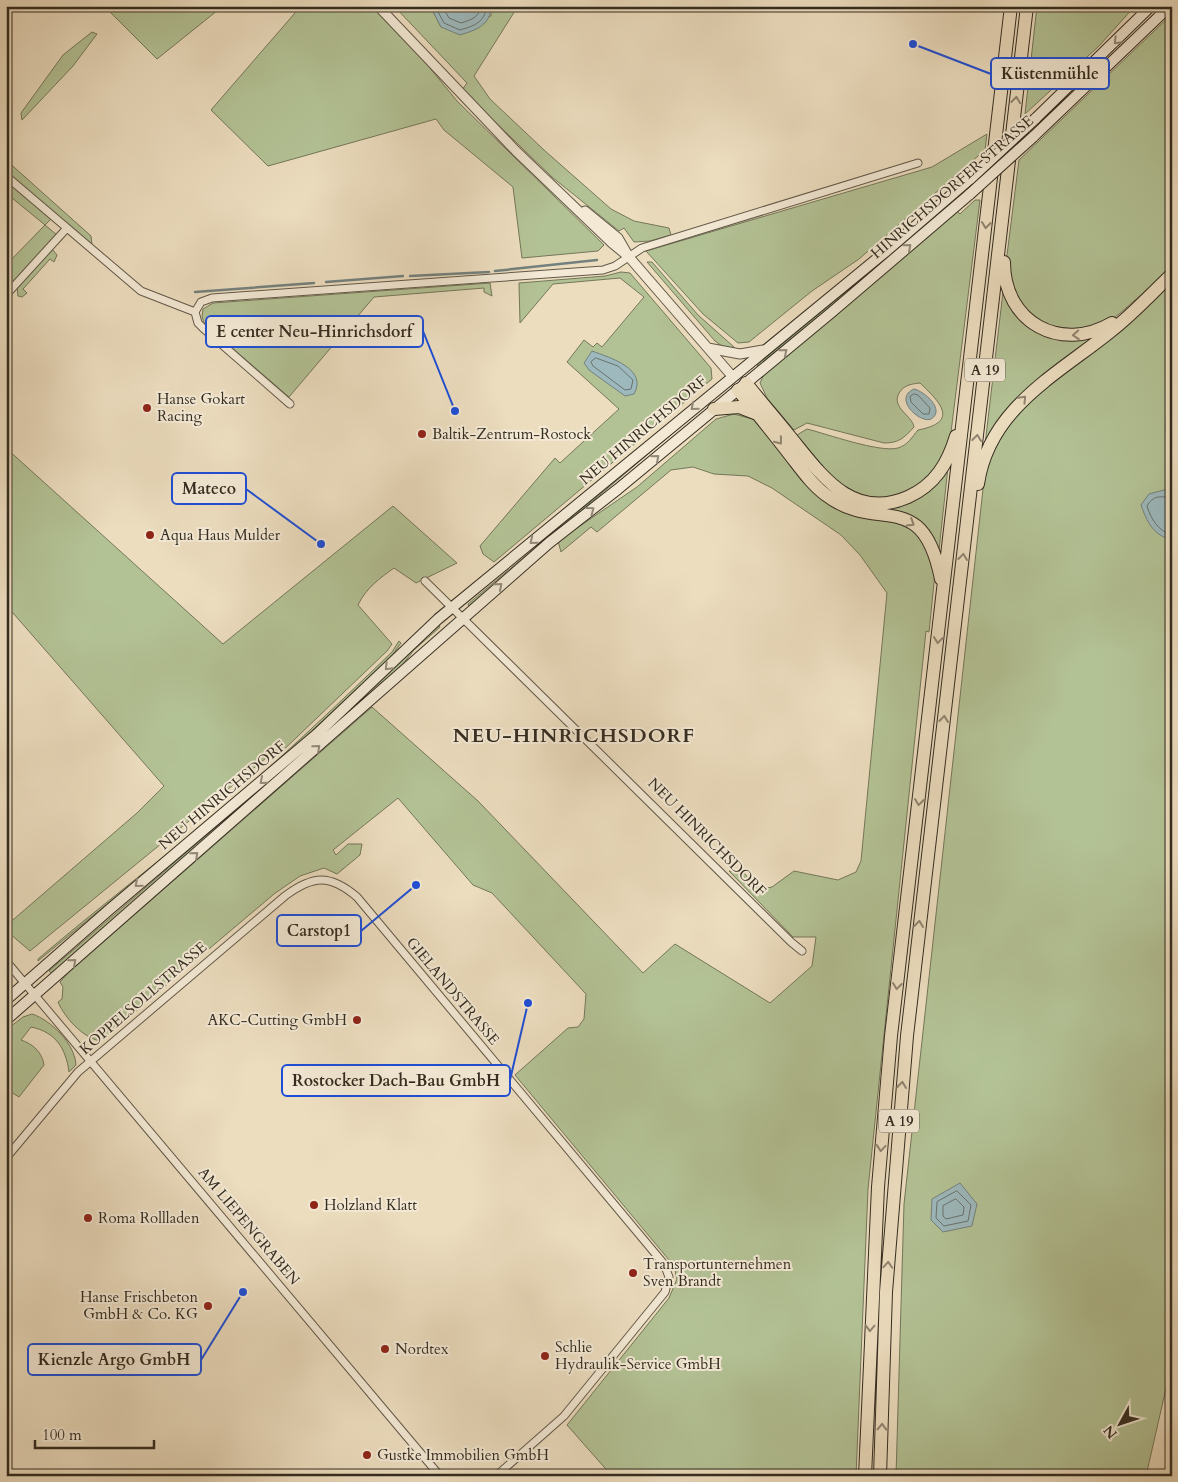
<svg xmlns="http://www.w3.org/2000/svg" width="1178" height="1482" font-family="Cardo,serif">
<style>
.green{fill:#b3c295;stroke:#74775a}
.water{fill:#9db9bd;stroke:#73817e}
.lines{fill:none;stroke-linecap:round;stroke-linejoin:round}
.shore{stroke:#68726e;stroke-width:1}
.stream{stroke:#73817e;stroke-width:2.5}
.minor-casing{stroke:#625848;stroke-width:9}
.tertiary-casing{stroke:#625848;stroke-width:11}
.secondary-casing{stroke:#342c20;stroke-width:12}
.motorway-casing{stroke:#342c20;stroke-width:14}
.minor{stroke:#f3e9d5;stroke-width:7}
.tertiary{stroke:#f3e9d5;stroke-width:9}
.secondary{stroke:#f3e9d5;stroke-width:10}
.motorway{stroke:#ecddbf;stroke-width:12}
.secondary-bridge-casing{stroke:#342c20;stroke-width:12;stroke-linecap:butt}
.secondary-bridge{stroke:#f3e9d5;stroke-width:10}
.oneway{stroke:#948a7a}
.oneway2{stroke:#908470}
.poi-dot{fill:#8f2418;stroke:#f3e9d5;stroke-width:2}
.labels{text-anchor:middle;stroke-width:4;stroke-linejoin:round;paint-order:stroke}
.shield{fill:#f3e9d5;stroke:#6d6556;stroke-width:1}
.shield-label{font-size:14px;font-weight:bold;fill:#342c20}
.street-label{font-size:15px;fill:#342c20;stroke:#f3e9d5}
.poi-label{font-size:15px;fill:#342c20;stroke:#f3e9d5;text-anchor:start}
.district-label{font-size:20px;font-weight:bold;letter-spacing:1px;fill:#342c20;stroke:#f3e9d5}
.leader{fill:none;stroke:#1d4ed8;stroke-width:2}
.callout-dot{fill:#1d4ed8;stroke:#f3e9d5;stroke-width:2}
.callout{fill:#f3e9d5;stroke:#1d4ed8;stroke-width:2}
.callout-label{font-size:16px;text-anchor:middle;font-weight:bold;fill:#342c20}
</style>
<rect width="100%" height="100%" fill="#ecddbf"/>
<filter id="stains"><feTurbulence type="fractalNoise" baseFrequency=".004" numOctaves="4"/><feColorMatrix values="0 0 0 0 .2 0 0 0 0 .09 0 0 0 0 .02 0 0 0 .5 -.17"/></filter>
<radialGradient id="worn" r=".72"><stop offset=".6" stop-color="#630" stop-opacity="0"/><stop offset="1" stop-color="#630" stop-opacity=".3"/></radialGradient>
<path class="green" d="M104 6H223L157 59Z
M301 6H372L425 62 457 101 604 245 598 251 522 258 513 187 444 130 436 119 268 166 211 110Z
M394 6H430L441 27 491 16V6H518L474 76 490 99 544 150 611 209 634 221 669 228 671 235 650 241 634 242 624 228 619 231 552 177 462 90 467 83Z
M1037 6H1135L1099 46 1025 114Z
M1172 14V268L1119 314 1109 321 1079 332 1045 326 1018 303 1006 263 1019 160Z
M92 32 97 34 73 66 22 120 21 113 63 55Z
M987 134 985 150 859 259 812 291 749 342 738 343 703 314 646 251 932 167Z
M6 160 91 236 92 245 56 214 45 225 57 235 6 289V265L45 225 6 193Z
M975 200H980L949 448 926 482 894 498 863 497 833 479 797 435 807 429C827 434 880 453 898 448 908 445 912 437 918 430 960 422 940 402 920 383 911 384 904 385 899 393 891 408 912 415 914 427 904 438 899 443 884 443L807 423 794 430 767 398 760 383 764 374 957 211 960 214Z
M944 208 945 210 759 366 757 365Z
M52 249 57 255 54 262 50 259 23 289 27 293 22 297 18 296 17 287Z
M647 262H652L698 315 734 347V350L722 346 715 341Z
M621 272 630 273 711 368 712 379 494 562 483 554 480 546 555 458 560 463 619 409 567 362 584 340 593 347 597 343 602 347 644 297 620 278 553 284 520 323 519 283 605 276Z
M1172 282V1362L1146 1476H896L904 1204 984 480C989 463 994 445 1004 430 1021 404 1046 387 1070 368 1105 341 1141 315 1172 282Z
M490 283 492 296 484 292V288L374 297 289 397 205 325 202 317 203 309 213 303Z
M1003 292 1023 322 1101 333 1057 366 984 453Z
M720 393 469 606 468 604Z
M734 414 756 420 808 486 907 524 924 539 935 573 929 632 926 631 868 1189 856 1476H612L567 1425 669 1298 677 1279 674 1266 515 1075 568 1028 578 1027 584 1019 586 994 492 893 473 885 398 798 333 850 336 855 348 844H362L360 855 337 874 324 868 300 876 274 894 100 1041C82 1037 65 1018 58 1002L62 999 63 987 60 982 68 973 372 707 478 801 643 973 675 944 770 1003 812 966 816 937H793L729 871 743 872 751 881 762 889 772 887 794 871 838 880 856 872 861 861 887 593 860 555 841 535 772 488 748 476 714 474 693 467 671 470 597 532 591 527 561 552 558 541 637 487 716 419Z
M6 448 223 644 393 506 457 563 416 583 394 568C380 578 366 588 358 605L392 644 387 651 275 758 271 754 30 951 9 933 7 925 137 813 164 786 6 605Z
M948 467 939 550 932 539 821 488 810 472 829 490 883 506Z
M439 625 440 627 414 650 403 664 323 739 53 975 49 971 321 736Z
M399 641 401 643 391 657 271 769 38 961V959C95 910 155 865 212 817 274 765 333 709 392 652Z
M32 1014C51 1020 75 1044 76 1065L69 1072C66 1049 56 1032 31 1027L21 1040C33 1044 42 1052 44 1065L19 1097 6 1089V1030L23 1017Z"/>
<path class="water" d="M430 6H491C491 25 476 30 460 35L441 27Z
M592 351C611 358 648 369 634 394L625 396 589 370 584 363Z
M914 389C924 391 946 410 931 419 921 424 892 399 914 389Z
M1172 393V481H1171C1166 475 1168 464 1168 455 1166 432 1163 415 1172 393Z
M1168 489 1172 497V540C1153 535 1147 522 1141 505L1149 494Z
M960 1183 977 1204 972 1226 943 1232 931 1220 932 1199Z"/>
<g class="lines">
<path class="shore" d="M435 6 444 23 460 30C474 26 486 22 486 6
M442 6 449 18 461 23C470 20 480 18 480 6
M596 358 618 366 633 380 631 389 625 390 593 366 591 362Z
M914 394 918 395 930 408 929 414H923L911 402 910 397Z
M1172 498C1161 496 1153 495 1147 506 1151 519 1158 531 1172 535
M957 1191 971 1205 968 1221 944 1226 936 1218 937 1202Z
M956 1199 964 1207 963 1215 946 1219 943 1216V1206Z"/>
<path class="stream" d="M495 271 597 260
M410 276 489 272
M326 282 403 276
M195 292 314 283"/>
<g class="minor-casing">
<path id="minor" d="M6 176 141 291 195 312
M6 295 67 228
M195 312 201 302 212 298 603 270 615 266 642 248 918 163
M195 312 198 323 203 328 290 404
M425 581 791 942 802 951
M6 961 440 1476
M6 1158 78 1072 285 896C313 875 330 874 357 897L664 1264 669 1277 665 1292 564 1416 496 1476"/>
</g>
<g class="tertiary-casing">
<path id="tertiary" d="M378 6 516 151 612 243 629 257
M585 211 618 238 629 257 732 376
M708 348 740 354 763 350"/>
</g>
<g class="secondary-casing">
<path id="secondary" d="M1035 119 1151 6
M1033 137 1170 6
M6 1000 110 909 317 734 438 619 884 253 970 179
M6 1020 549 543 618 489 832 312 970 194"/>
</g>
<g class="motorway-casing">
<path id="motorway" d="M1004 262C1004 323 1061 353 1112 323
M746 383C761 402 777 420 792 439 822 476 853 521 908 497 935 485 948 463 956 436
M738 390C755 411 773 433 790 455 801 469 812 485 826 495 878 535 922 485 941 579
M714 409 739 407 757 414
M978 484C989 408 1058 374 1111 331 1133 314 1152 293 1172 274
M865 1476 878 1187 891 1036 1011 6
M880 1476 886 1292 907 1036 1027 6"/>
</g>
<use href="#minor" class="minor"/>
<use href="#tertiary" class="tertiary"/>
<use href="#secondary" class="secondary"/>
<use href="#motorway" class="motorway"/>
<g class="secondary-bridge-casing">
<path id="secondary-bridge" d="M970 179 1035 119
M970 194 1033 137"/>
</g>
<use href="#secondary-bridge" class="secondary-bridge"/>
</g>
<defs><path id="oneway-chevron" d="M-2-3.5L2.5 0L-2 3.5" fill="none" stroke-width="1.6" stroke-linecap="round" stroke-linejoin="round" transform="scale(1.25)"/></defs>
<g class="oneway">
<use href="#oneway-chevron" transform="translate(1117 41) rotate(135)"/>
<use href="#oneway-chevron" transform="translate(908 247) rotate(-41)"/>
<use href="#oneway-chevron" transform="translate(784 352) rotate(-39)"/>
<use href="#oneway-chevron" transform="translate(694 407) rotate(140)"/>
<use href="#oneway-chevron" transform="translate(656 458) rotate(-40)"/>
<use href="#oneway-chevron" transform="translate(591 510) rotate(-36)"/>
<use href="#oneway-chevron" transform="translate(533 541) rotate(141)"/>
<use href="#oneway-chevron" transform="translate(499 586) rotate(-41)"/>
<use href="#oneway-chevron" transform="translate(388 667) rotate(135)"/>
<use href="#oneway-chevron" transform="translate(317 748) rotate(-41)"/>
<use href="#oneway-chevron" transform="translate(263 781) rotate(139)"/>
<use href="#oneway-chevron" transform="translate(195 855) rotate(-41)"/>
<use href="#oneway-chevron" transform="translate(138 884) rotate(140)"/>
<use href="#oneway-chevron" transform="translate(73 962) rotate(-41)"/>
</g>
<g class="oneway2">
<use href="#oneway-chevron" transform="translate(1016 100) rotate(-84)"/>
<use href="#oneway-chevron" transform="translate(986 225) rotate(96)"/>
<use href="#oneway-chevron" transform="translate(1076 335) rotate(176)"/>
<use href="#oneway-chevron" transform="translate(1023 399) rotate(-46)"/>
<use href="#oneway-chevron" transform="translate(977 438) rotate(-83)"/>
<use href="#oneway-chevron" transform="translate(779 441) rotate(52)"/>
<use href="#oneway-chevron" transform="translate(911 523) rotate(32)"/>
<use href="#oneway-chevron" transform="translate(963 557) rotate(-83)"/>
<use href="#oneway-chevron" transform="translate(938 640) rotate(97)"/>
<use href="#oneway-chevron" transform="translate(944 719) rotate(-83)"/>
<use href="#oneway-chevron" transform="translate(919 802) rotate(97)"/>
<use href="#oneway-chevron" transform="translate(919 924) rotate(-84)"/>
<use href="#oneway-chevron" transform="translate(897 986) rotate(97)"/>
<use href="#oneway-chevron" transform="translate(902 1085) rotate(-84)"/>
<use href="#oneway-chevron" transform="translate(881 1148) rotate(95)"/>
<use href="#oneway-chevron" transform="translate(888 1265) rotate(-86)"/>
<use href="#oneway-chevron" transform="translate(870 1328) rotate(92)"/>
<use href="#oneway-chevron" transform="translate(882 1427) rotate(-88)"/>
</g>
<g class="poi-dot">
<circle cx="147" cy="408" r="5"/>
<circle cx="422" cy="434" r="5"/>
<circle cx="150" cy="535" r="5"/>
<circle cx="357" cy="1020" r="5"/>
<circle cx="314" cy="1205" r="5"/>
<circle cx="88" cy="1218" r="5"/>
<circle cx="633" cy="1273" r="5"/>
<circle cx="208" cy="1306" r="5"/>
<circle cx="385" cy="1349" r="5"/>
<circle cx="545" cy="1356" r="5"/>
<circle cx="367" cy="1455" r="5"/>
</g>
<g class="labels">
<g class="shield">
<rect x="965" y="358.5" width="40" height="23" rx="4"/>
<rect x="879" y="1109.5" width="40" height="23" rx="4"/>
</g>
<g class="shield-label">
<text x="985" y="375">A 19</text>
<text x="899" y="1126">A 19</text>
</g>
<g class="street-label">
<text transform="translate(952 187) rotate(-41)" y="5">HINRICHSDORFER STRASSE</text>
<text transform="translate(643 430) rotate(-40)" y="5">NEU HINRICHSDORF</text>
<text transform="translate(222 795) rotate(-40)" y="5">NEU HINRICHSDORF</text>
<text transform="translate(707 837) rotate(45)" y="5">NEU HINRICHSDORF</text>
<text transform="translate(453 991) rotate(50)" y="5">GIELANDSTRASSE</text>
<text transform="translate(143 998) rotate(-41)" y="5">KOPPELSOLLSTRASSE</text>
<text transform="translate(249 1226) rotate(50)" y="5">AM LIEPENGRABEN</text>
</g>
<g class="poi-label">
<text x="157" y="404">Hanse Gokart<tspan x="157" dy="17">Racing</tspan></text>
<text x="432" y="439">Baltik-Zentrum-Rostock</text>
<text x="160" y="540">Aqua Haus Mulder</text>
<text x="347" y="1025" text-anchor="end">AKC-Cutting GmbH</text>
<text x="324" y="1210">Holzland Klatt</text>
<text x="98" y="1223">Roma Rollladen</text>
<text x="643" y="1269">Transportunternehmen<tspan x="643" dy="17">Sven Brandt</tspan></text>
<text x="198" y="1302" text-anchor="end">Hanse Frischbeton<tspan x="198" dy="17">GmbH &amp; Co. KG</tspan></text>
<text x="555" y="1352">Schlie<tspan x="555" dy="17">Hydraulik-Service GmbH</tspan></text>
<text x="395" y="1354">Nordtex</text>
<text x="377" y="1460">Gustke Immobilien GmbH</text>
</g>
<g class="district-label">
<text x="574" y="742">NEU-HINRICHSDORF</text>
</g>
</g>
<path class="leader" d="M913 44L991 74M455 411L423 331M321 544L246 489M416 885L361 931M528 1003L510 1080M243 1292L201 1360"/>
<g class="callout-dot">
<circle cx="913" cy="44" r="5"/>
<circle cx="455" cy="411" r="5"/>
<circle cx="321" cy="544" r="5"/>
<circle cx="416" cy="885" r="5"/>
<circle cx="528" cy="1003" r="5"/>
<circle cx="243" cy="1292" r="5"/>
</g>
<g class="callout">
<rect x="991" y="58" width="118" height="31" rx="5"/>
<rect x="206" y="316" width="217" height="31" rx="5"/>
<rect x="172" y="473" width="74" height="31" rx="5"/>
<rect x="277" y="915" width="84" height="31" rx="5"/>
<rect x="282" y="1065" width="228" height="31" rx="5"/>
<rect x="28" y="1344" width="173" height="31" rx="5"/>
</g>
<g class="callout-label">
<text x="1050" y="79">Küstenmühle</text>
<text x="314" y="337">E center Neu-Hinrichsdorf</text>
<text x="209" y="494">Mateco</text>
<text x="319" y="936">Carstop1</text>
<text x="396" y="1086">Rostocker Dach-Bau GmbH</text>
<text x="114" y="1365">Kienzle Argo GmbH</text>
</g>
<rect width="1178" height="1482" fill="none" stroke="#ecddbf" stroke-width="25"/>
<rect x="8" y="8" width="1163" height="1467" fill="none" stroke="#342c20" stroke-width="2.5"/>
<rect x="12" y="12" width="1153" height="1457" fill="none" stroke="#342c20"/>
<g transform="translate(1120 1424) rotate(230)" stroke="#f3e9d5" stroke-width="4" paint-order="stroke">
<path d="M0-4L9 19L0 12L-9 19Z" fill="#342c20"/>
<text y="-8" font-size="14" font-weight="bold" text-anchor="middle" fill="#342c20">N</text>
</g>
<path d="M35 1440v8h119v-8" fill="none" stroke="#342c20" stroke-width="2.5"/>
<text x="42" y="1440" font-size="15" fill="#342c20" stroke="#f3e9d5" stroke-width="4" paint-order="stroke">100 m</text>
<rect width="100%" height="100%" filter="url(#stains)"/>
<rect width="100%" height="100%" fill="url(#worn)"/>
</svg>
